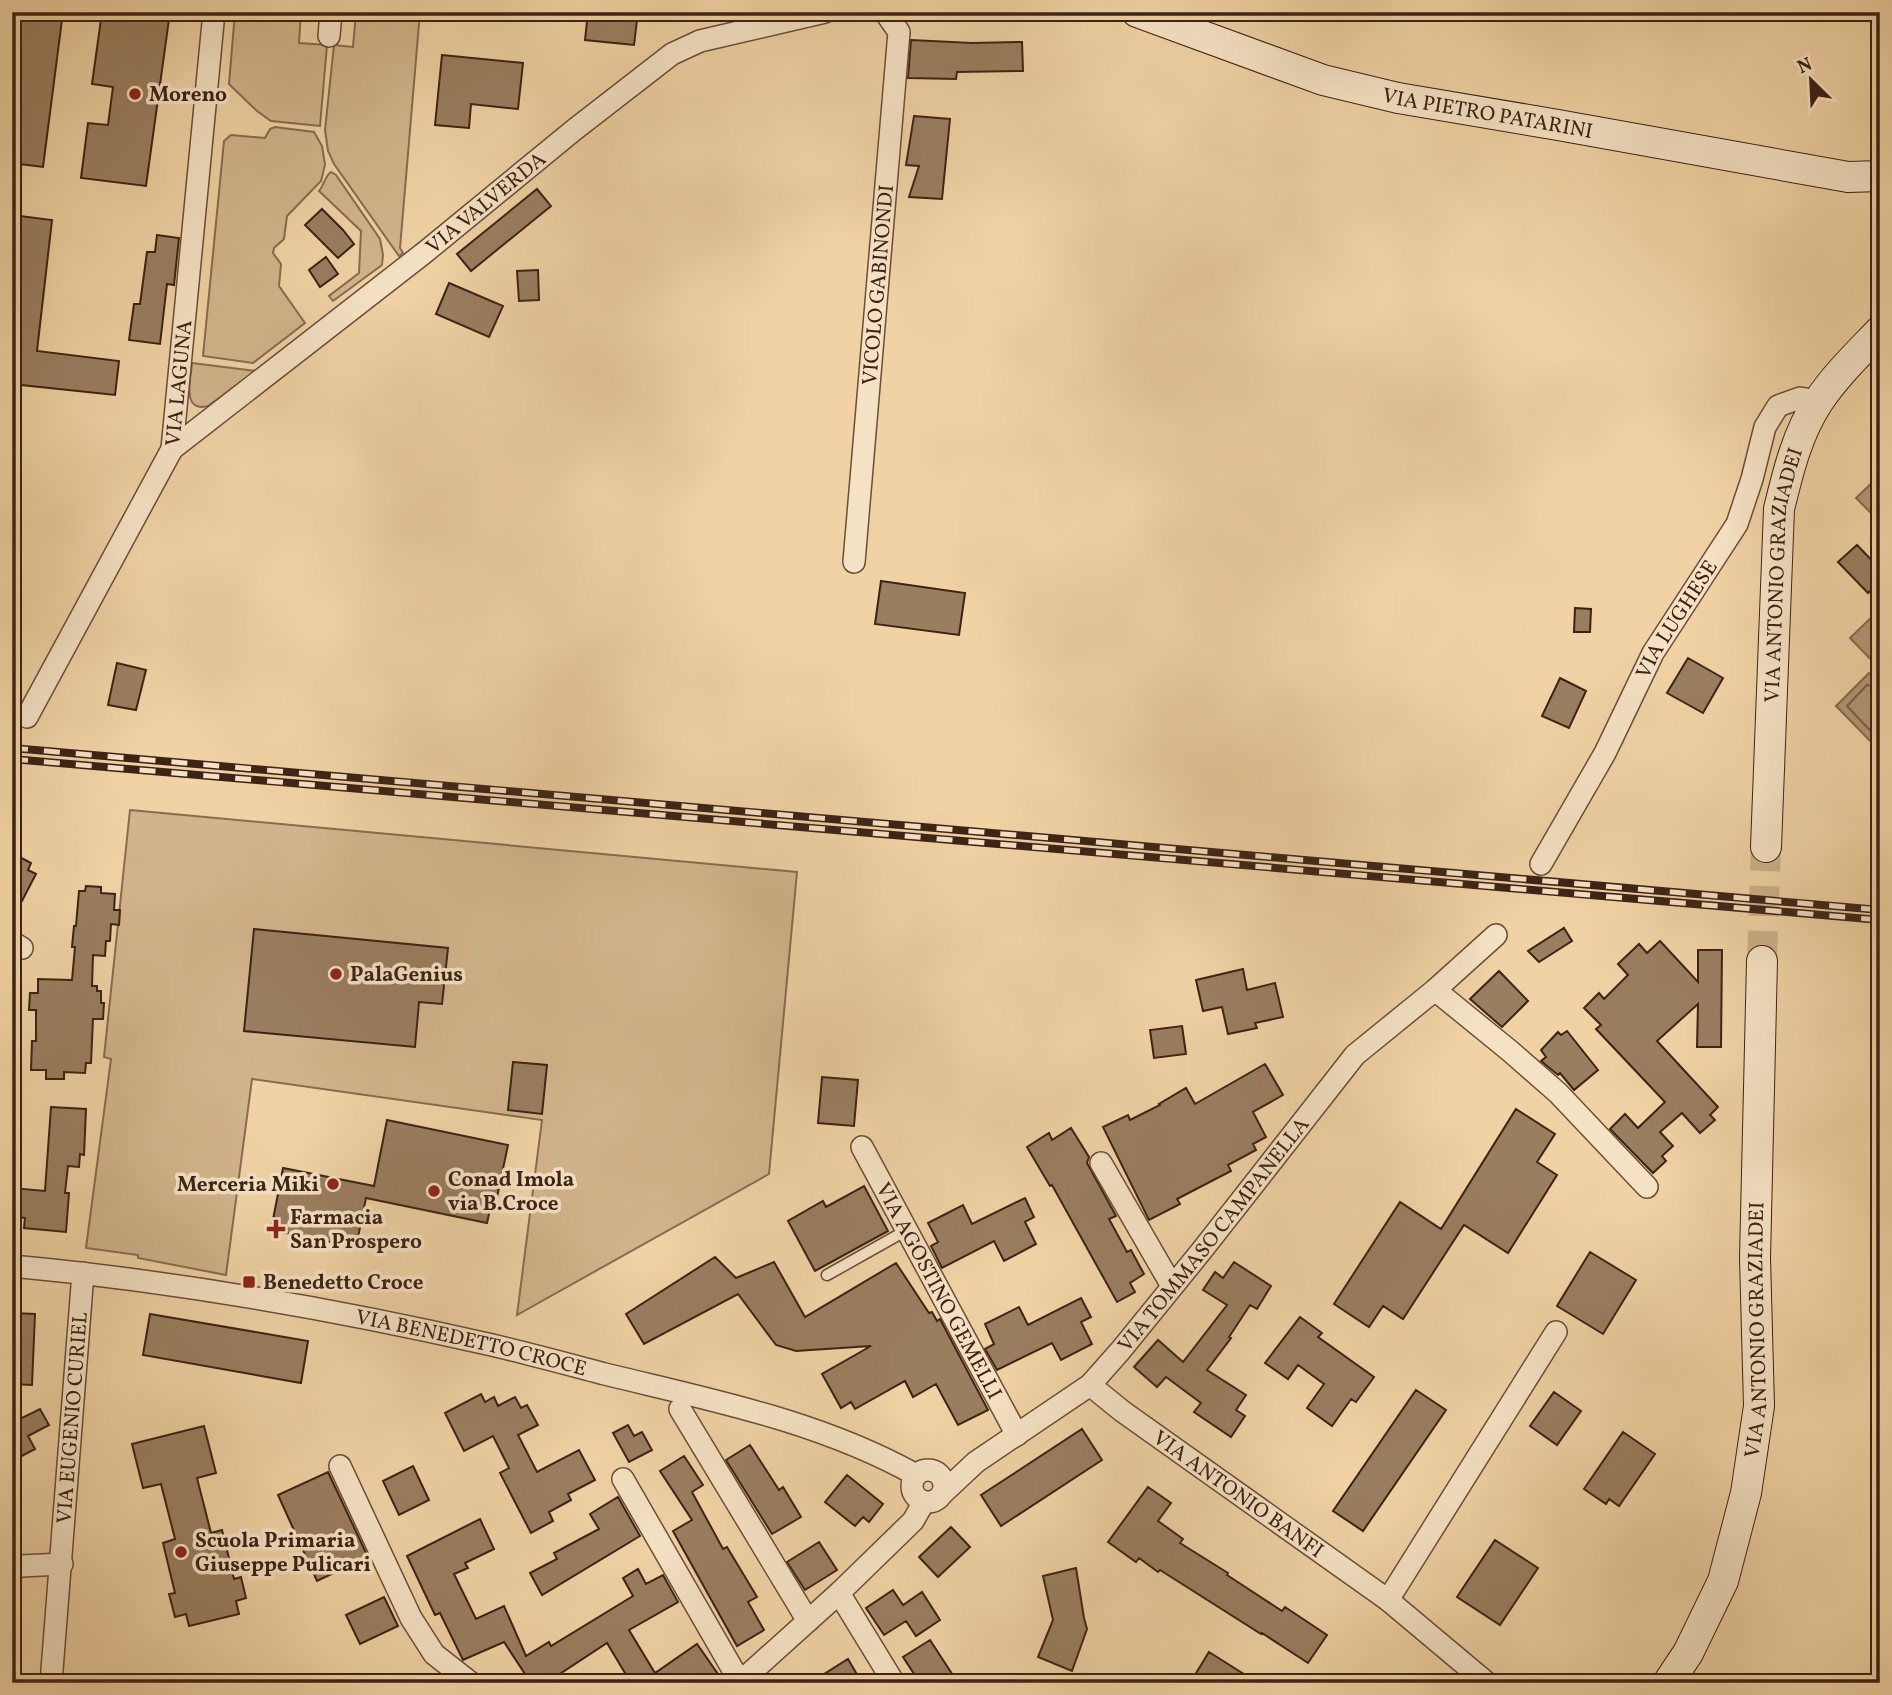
<svg xmlns="http://www.w3.org/2000/svg" width="1892" height="1695" font-family="Vollkorn,serif">
<style>
.green{fill:#d2b48c;stroke:#886b51;stroke-width:2}
.water{fill:#b39674;stroke:#84684e;stroke-width:2}
.lines{fill:none;stroke-linecap:round;stroke-linejoin:round}
.shore{stroke:#785c45;stroke-width:2}
.building{fill:#9a7e60;stroke:#3d2216;stroke-width:2}
.secondary-tunnel{stroke:#ccaf88;stroke-width:30;stroke-dasharray:30 15;stroke-linecap:butt}
.lane-casing{stroke:#6a4e3a;stroke-width:13}
.street-casing{stroke:#6a4e3a;stroke-width:24}
.secondary-casing{stroke:#3d2216;stroke-width:32}
.lane{stroke:#f5e2c4;stroke-width:10}
.street{stroke:#f5e2c4;stroke-width:21}
.secondary{stroke:#f5e2c4;stroke-width:30}
.rail-casing{stroke:#3d2216;stroke-width:8}
.rail{stroke:#f5e2c4;stroke-width:5;stroke-dasharray:16;stroke-linecap:butt}
.poi-dot{fill:#8f2418;stroke:#f5e2c4;stroke-width:2.5}
.labels{text-anchor:middle;stroke-width:7;stroke-linejoin:round;paint-order:stroke}
.poi-label{font-size:21px;font-weight:bold;fill:#3d2216;stroke:#f5e2c4;text-anchor:start}
.street-label{font-size:21px;fill:#3d2216;stroke:#f5e2c4}
</style>
<rect width="100%" height="100%" fill="#f0d2a4"/>
<filter id="stains"><feTurbulence type="fractalNoise" baseFrequency=".00286" numOctaves="4"/><feColorMatrix values="0 0 0 0 .2 0 0 0 0 .09 0 0 0 0 .02 0 0 0 .5 -.17"/></filter>
<radialGradient id="worn" r=".72"><stop offset=".6" stop-color="#630" stop-opacity="0"/><stop offset="1" stop-color="#630" stop-opacity=".3"/></radialGradient>
<path class="green" d="M235 12H301L299 43 327 45 320 126 271 121 257 111 229 84Z
M356 12H420L400 248 403 253 399 256 334 164 328 151 325 130 334 45 353 47Z
M275 127 314 132 322 146 325 164 323 173 321 181 287 216 284 239 274 248 273 253 281 264 279 286 305 323 253 363 203 356 224 141 231 135 265 138 270 129Z
M331 172 336 175 380 239 383 255 382 265 333 301 329 296 359 273 361 231 319 191C324 185 325 176 331 172Z
M192 363 256 371 208 406C181 413 191 378 192 363Z
M130 810 797 872 769 1174 517 1315 542 1120 252 1079 226 1275 138 1258V1255L86 1248 111 1059 104 1057Z"/>
<path class="water" d="M1880 475V522L1856 498Z
M1880 609V669L1850 638Z
M1869 673 1880 684V751L1836 706Z"/>
<g class="lines">
<path class="shore" d="M1880 688 1867 685 1847 706 1880 741"/>
</g>
<path class="building" d="M12 12H63L43 167 12 163Z
M102 12H170L146 186 81 178 88 123 108 125 113 87 92 84Z
M588 12H638L634 45 585 40Z
M911 40 972 43 1022 42 1023 71 957 72 956 79 908 78Z
M442 55 523 63 518 109 471 104 469 128 435 125Z
M914 116 950 119 942 199 909 197 919 166 906 165Z
M537 189 551 206 471 271 457 254Z
M322 209 343 230 354 244 338 258 305 225Z
M12 215 52 220 37 351 119 361 115 395 12 384Z
M157 235 179 238 174 285 167 284 160 344 129 340 134 304H140L147 252H155Z
M326 257 338 274 320 287 309 270Z
M538 270 539 300 519 301 517 271Z
M449 283 503 306 489 337 436 314Z
M1857 545 1880 569V582L1868 593 1838 562Z
M881 581 965 593 959 635 875 624Z
M1575 608 1591 609 1590 632H1574Z
M1688 658 1723 678 1703 713 1667 693Z
M117 663 146 670 136 710 108 705Z
M1560 678 1586 691 1569 728 1542 716Z
M12 853 31 863 28 870 36 874 12 920Z
M86 886 101 887V893L115 894 114 910H120L119 925 111 924 110 941H106L105 956 93 955 92 986H97V991H101V1003H104L103 1019H93L91 1063H86L85 1073 64 1072V1079H46V1070H31L32 1041H36V1010H29L30 993H38V979L72 980 75 947H72L74 926H76L79 891H85Z
M1564 928 1572 941 1539 962 1528 951Z
M254 929 448 948 442 1004 419 1002 415 1047 244 1031Z
M1660 941 1698 982V950H1722L1721 1047H1697L1698 1004 1657 1041 1718 1107 1710 1115 1715 1120 1700 1133 1682 1113 1660 1132 1673 1146 1662 1156 1666 1161 1653 1173 1610 1129 1625 1114 1638 1128 1665 1102 1596 1029 1601 1025 1584 1008 1599 993 1604 999 1628 975 1618 964 1639 944 1647 953Z
M1243 969 1247 990 1275 983 1283 1017 1255 1023 1257 1028 1228 1034 1222 1007 1203 1011 1196 980Z
M1499 971 1528 1001 1502 1027 1470 999Z
M1182 1026 1186 1054 1154 1058 1150 1030Z
M1567 1031 1598 1070 1574 1090 1560 1073 1558 1075 1541 1061 1546 1057 1541 1050 1558 1032 1561 1035Z
M513 1062 547 1065 542 1114 508 1110Z
M1265 1064 1283 1095 1253 1112 1266 1137 1253 1144 1256 1150 1228 1165 1231 1171 1177 1199 1180 1204 1149 1220 1103 1127 1128 1115 1130 1120 1160 1105 1159 1104 1186 1088 1195 1104Z
M822 1077 858 1080 854 1126 818 1123Z
M51 1107 86 1109 84 1155 80 1154 79 1167 68 1166 65 1193H69L66 1232 24 1228 25 1218 12 1216V1188L45 1191Z
M1516 1109 1555 1134 1537 1162 1557 1175 1508 1253 1464 1225 1403 1319 1383 1306 1369 1327 1334 1304 1400 1202 1441 1229Z
M387 1120 508 1145 496 1202 492 1201 487 1223 366 1198 356 1247 271 1230 283 1168 374 1186Z
M1071 1128 1089 1157 1087 1163 1116 1216 1109 1219 1127 1252 1131 1250 1144 1274 1130 1283 1135 1292 1117 1302 1052 1185 1050 1186 1027 1147 1049 1133 1052 1140Z
M864 1186 888 1231 815 1271 788 1221 823 1201 826 1207Z
M1025 1198 1034 1217 1025 1222 1036 1244 1004 1261 994 1241 942 1268 931 1246 938 1242 928 1223 963 1205 972 1224Z
M1590 1252 1636 1280 1603 1334 1557 1306Z
M715 1257 736 1278 774 1262 805 1317 896 1263 929 1313 932 1312 937 1321 940 1319 988 1410 958 1425 936 1384 913 1397 905 1381 855 1409 851 1402 841 1408 822 1374 871 1346 796 1351 776 1345 738 1294 644 1344 626 1314Z
M1234 1262 1271 1286 1257 1309 1250 1305 1229 1337 1231 1338 1207 1370 1246 1395 1236 1410 1245 1416 1231 1437 1194 1412 1201 1403 1166 1377 1157 1387 1134 1367 1158 1340 1183 1362 1227 1305 1203 1290 1215 1272 1223 1278Z
M1081 1298 1091 1317 1081 1322 1092 1344 1061 1360 1052 1343 997 1370 985 1349 994 1344 985 1324 1019 1307 1028 1325Z
M12 1313 35 1314 32 1385 12 1384Z
M150 1314 308 1341 301 1383 143 1355Z
M1300 1317 1322 1333 1318 1337 1374 1377 1356 1402 1351 1399 1332 1426 1307 1408 1324 1384 1298 1365 1288 1379 1265 1363Z
M1416 1390 1446 1410 1363 1531 1333 1511Z
M1554 1392 1581 1411 1557 1445 1530 1426Z
M481 1394 485 1402 494 1397 498 1406 515 1397 521 1408 527 1405 538 1425 518 1435 537 1472 579 1450 595 1480 568 1494 571 1500 549 1512 553 1521 531 1533 500 1473 509 1468 493 1436 464 1451 445 1413Z
M12 1405 20 1419 40 1409 49 1425 28 1436 35 1449 12 1461Z
M628 1425 634 1436 642 1432 652 1450 629 1462 613 1433Z
M204 1426 216 1473 197 1478 211 1533 222 1530 234 1579 241 1577 246 1598 236 1601 239 1614 189 1626 186 1614 175 1617 169 1594 175 1593 163 1543 175 1539 161 1484 143 1488 132 1444Z
M1082 1429 1102 1460 1001 1526 981 1495Z
M1623 1432 1655 1454 1619 1506 1609 1499 1606 1504 1584 1489Z
M750 1445 779 1490 783 1487 801 1517 772 1534 726 1460Z
M684 1456 703 1485 692 1492 723 1549 727 1547 757 1597 748 1602 764 1630 737 1646 673 1531 692 1520 660 1471Z
M413 1466 429 1500 399 1515 383 1481Z
M328 1472 368 1557 317 1581 278 1495Z
M847 1475 883 1504 869 1522 863 1517 855 1526 825 1502Z
M1148 1487 1171 1503 1158 1521 1183 1539 1180 1543 1228 1573 1227 1575 1282 1611 1285 1607 1327 1635 1308 1663 1262 1633 1261 1634 1160 1570 1158 1572 1139 1558 1136 1562 1108 1542Z
M618 1497 640 1536 542 1595 530 1573 557 1559 554 1553 599 1529 590 1514Z
M480 1519 494 1549 465 1563 468 1568 454 1574 476 1619 504 1606 526 1656 549 1642 551 1646 633 1596 623 1578 638 1569 646 1584 663 1575 678 1602 629 1630 655 1673 697 1644 720 1677 711 1683H631L607 1643 546 1683H531L504 1642 463 1660 440 1613 435 1615 407 1556Z
M951 1527 970 1547 938 1577 919 1557Z
M1495 1540 1538 1568 1500 1625 1457 1597Z
M819 1542 837 1570 805 1590 787 1562Z
M1076 1568 1084 1618 1087 1629 1072 1671 1038 1657 1053 1620 1043 1576Z
M893 1590 903 1605 922 1592 940 1620 916 1636 906 1621 884 1635 866 1608Z
M384 1597 398 1626 360 1644 346 1615Z
M930 1640 958 1683H920L903 1657Z
M1209 1652 1258 1683H1190Z
M848 1659 862 1683H810Z"/>
<g class="lines">
<path class="secondary-tunnel" d="M1762 961 1766 847"/>
<g class="lane-casing">
<path id="lane" d="M827 1275 907 1230"/>
</g>
<g class="street-casing">
<g id="street">
<path d="M329 36 331 12"/>
<path id="s1" d="M172 449 424 253 574 130 672 54 700 41 825 12"/>
<path id="s2" d="M854 562 899 32 885 12"/>
<path id="s3" d="M27 717 172 449 214 12"/>
<path id="s4" d="M1541 864 1605 753 1653 653 1737 524 1752 479 1765 427 1778 406 1800 398 1819 401"/>
<path d="M12 942 22 948"/>
<path d="M1435 990 1510 1051 1558 1093 1647 1187"/>
<path id="s5" d="M862 1147 1017 1435"/>
<path d="M1101 1163 1172 1286"/>
<path id="s6" d="M12 1266C174 1281 334 1309 492 1345 530 1354 567 1364 605 1374 711 1400 819 1421 916 1475"/>
<path id="s7" d="M1090 1385 1122 1411 1388 1600 1487 1683"/>
<path d="M680 1409 808 1621"/>
<path d="M340 1466 411 1618 434 1654 471 1683"/>
<circle cx="928" cy="1486" r="16"/>
<path d="M623 1479 740 1682"/>
<path id="s8" d="M944 1492 976 1462 1090 1385 1121 1350 1203 1249 1355 1055 1435 990 1496 935"/>
<path d="M12 1570 21 1566 62 1564"/>
<path d="M839 1593 894 1683"/>
<path d="M1388 1600 1556 1332"/>
<path id="s9" d="M51 1683 83 1273"/>
<path d="M739 1683 839 1593 913 1521 921 1507V1501"/>
</g>
</g>
<g class="secondary-casing">
<g id="secondary">
<path id="s10" d="M1137 12 1323 80 1398 98 1558 125 1848 177 1880 176"/>
<path id="s11" d="M1766 847 1779 509C1788 472 1797 434 1818 402 1835 376 1859 353 1880 331"/>
<path id="s12" d="M1668 1683 1688 1653 1723 1581 1746 1493 1759 1406 1755 1258 1762 961"/>
</g>
</g>
<use href="#lane" class="lane"/>
<use href="#street" class="street"/>
<use href="#secondary" class="secondary"/>
<g class="rail-casing">
<path id="rail" d="M12 748 1880 910
M12 759 1880 920"/>
</g>
<use href="#rail" class="rail"/>
</g>
<g class="poi-dot">
<circle cx="135" cy="94" r="7"/>
<circle cx="336" cy="974" r="7"/>
<circle cx="333" cy="1184" r="7"/>
<circle cx="434" cy="1191" r="7"/>
<path d="M272.5 1218.5h7v7h7v7h-7v7h-7v-7h-7v-7h7z"/>
<rect x="242" y="1275" width="14" height="14" rx="3.5"/>
<circle cx="181" cy="1552" r="7"/>
</g>
<g class="labels">
<g class="poi-label">
<text x="149" y="101">Moreno</text>
<text x="350" y="981">PalaGenius</text>
<text x="448" y="1186">Conad Imola<tspan x="448" dy="24">via B.Croce</tspan></text>
<text x="319" y="1191" text-anchor="end">Merceria Miki</text>
<text x="290" y="1224">Farmacia<tspan x="290" dy="24">San Prospero</tspan></text>
<text x="263" y="1289">Benedetto Croce</text>
<text x="195" y="1547">Scuola Primaria<tspan x="195" dy="24">Giuseppe Pulicari</tspan></text>
</g>
<g class="street-label">
<text dy="7" stroke="none"><textPath href="#s10" startOffset="366">VIA PIETRO PATARINI</textPath></text>
<text dy="7" stroke="none"><textPath href="#s1" startOffset="399">VIA VALVERDA</textPath></text>
<text dy="7" stroke="none"><textPath href="#s2" startOffset="278">VICOLO GABINONDI</textPath></text>
<text dy="7" stroke="none"><textPath href="#s3" startOffset="371">VIA LAGUNA</textPath></text>
<text dy="7" stroke="none"><textPath href="#s11" startOffset="273">VIA ANTONIO GRAZIADEI</textPath></text>
<text dy="7" stroke="none"><textPath href="#s4" startOffset="280">VIA LUGHESE</textPath></text>
<text dy="7" stroke="none"><textPath href="#s8" startOffset="376">VIA TOMMASO CAMPANELLA</textPath></text>
<text dy="7" stroke="none"><textPath href="#s5" startOffset="163">VIA AGOSTINO GEMELLI</textPath></text>
<text dy="7" stroke="none"><textPath href="#s12" startOffset="371">VIA ANTONIO GRAZIADEI</textPath></text>
<text dy="7" stroke="none"><textPath href="#s6" startOffset="466">VIA BENEDETTO CROCE</textPath></text>
<text dy="7" stroke="none"><textPath href="#s9" startOffset="266">VIA EUGENIO CURIEL</textPath></text>
<text dy="7" stroke="none"><textPath href="#s7" startOffset="184">VIA ANTONIO BANFI</textPath></text>
</g>
</g>
<rect width="1892" height="1695" fill="none" stroke="#f0d2a4" stroke-width="42"/>
<rect x="14" y="14" width="1864" height="1667" fill="none" stroke="#3d2216" stroke-width="3.5"/>
<rect x="21" y="21" width="1850" height="1653" fill="none" stroke="#3d2216" stroke-width="2"/>
<g transform="translate(1811 80) rotate(336)" stroke="#f5e2c4" stroke-width="5" paint-order="stroke">
<path d="M0-5L12 26L0 18L-12 26Z" fill="#3d2216"/>
<text y="-10" font-size="19" font-weight="bold" text-anchor="middle" fill="#3d2216">N</text>
</g>
<rect width="100%" height="100%" filter="url(#stains)"/>
<rect width="100%" height="100%" fill="url(#worn)"/>
</svg>
